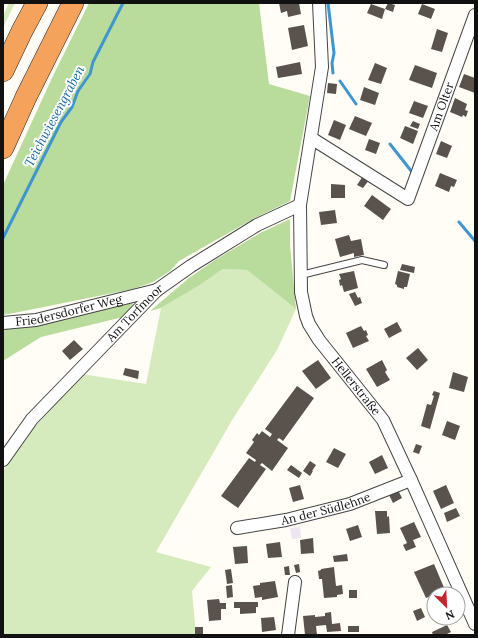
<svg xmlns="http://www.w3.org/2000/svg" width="478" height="638" font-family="Lora,serif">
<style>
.industrial{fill:#eee6ef}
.green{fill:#d5ebbd}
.forest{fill:#b9dc9c}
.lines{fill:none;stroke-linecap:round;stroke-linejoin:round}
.stream{stroke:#3f96cf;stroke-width:3}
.building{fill:#5a524d}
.service-casing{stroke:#444;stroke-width:8}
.minor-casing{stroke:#444;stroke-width:14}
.motorway-casing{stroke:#222;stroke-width:22}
.service{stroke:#fff;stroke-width:6}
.minor{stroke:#fff;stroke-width:12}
.motorway{stroke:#f5a25d;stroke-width:21}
.labels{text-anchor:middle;stroke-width:4;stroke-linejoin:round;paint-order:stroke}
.street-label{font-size:12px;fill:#111;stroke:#fff}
.water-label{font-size:13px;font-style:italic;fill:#1768a6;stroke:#fff}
</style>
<rect width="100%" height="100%" fill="#fffdf5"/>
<path class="industrial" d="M300 527 301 538 292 539 290 528Z"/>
<path class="green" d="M9 3H15L3 28V16Z
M223 269 247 270 296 309 277 350 231 422 156 552 211 567 192 591 196 635H3V471L34 428 82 374 146 384 161 308 200 285Z"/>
<path class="forest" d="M89 3H259L269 84 310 96 290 201 253 219 179 261 170 271 153 282 133 289 19 312 3 315V185L51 80Z
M290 219V245L296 309 247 270 223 269 200 285 161 308 150 311 189 278 215 260 260 233Z
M130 302 133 304 123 317 41 337 3 361V329Z"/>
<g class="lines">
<path class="stream" d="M328 3 334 53 332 63 333 73
M340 81 356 104
M390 144 412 172
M459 222 475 241
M3 238 61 122 72 107 78 91 90 74 93 62 123 3"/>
</g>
<path class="building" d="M279 3H299L301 14 288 17 287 11 281 13Z
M388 3 395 5 393 12 385 9Z
M371 4 385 9 382 19 367 13Z
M422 4 435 9 431 19 418 14Z
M304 25 308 46 292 50 288 28Z
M437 29 448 33 442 52 431 49Z
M300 62 302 74 278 78 276 67Z
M375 63 387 68 381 84 368 80Z
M415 65 437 73 432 88 409 80Z
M464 74 475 78V93L459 87Z
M328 83 337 84 336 94 327 93Z
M364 87 379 93 375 105 360 100Z
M455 98 467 104 465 110 468 111 466 117 463 115 462 117 450 112Z
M414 101 428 106 423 118 409 113Z
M355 116 372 123 366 136 349 129Z
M334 120 346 125 340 140 328 135Z
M413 121 420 124 418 129 410 126Z
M405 126 418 131 413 144 400 138Z
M369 139 380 143 376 154 365 150Z
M441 141 452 146 447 158 436 154Z
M440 173 457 180 454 187 451 186 449 192 435 186Z
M363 176 369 180 363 188 357 185Z
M331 184 345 185V198H331Z
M372 195 391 209 383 220 364 206Z
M335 210 337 223 321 225 319 212Z
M349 235 351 241 361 239 364 255 354 257V253L340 257 335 239Z
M402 264 415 267 414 273 400 270Z
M354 271 358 288 344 292 342 285 340 286 339 280 341 279 339 274Z
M398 271 410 274 407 287H404V289L397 287V285L395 284Z
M355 292 358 298 360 297 362 303 355 306 349 294Z
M397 322 402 331 389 338 384 329Z
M361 326 364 331 366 330 368 335 366 336 369 341 353 348 346 333Z
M74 340 83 349 70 360 62 351Z
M418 348 428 360 417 370 406 358Z
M318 360 331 378 316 389 302 371Z
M382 360 387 370 385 372 390 380 377 387 366 369Z
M125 368 139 371 138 379 123 375Z
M453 372 468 377 464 392 449 388Z
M297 386 314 398 283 441 279 438 277 440 288 448 272 471 262 463 260 465 266 469 238 508 221 496 249 458 255 462 256 460 246 453 254 442 252 440 257 433 259 435 262 431 270 437 272 434 265 429Z
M434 391 440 393 430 429 421 426 427 404 431 405 434 396 432 395Z
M447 421 460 426 455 440 442 435Z
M416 444 422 446 419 454 413 452Z
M334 448 346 454 338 468 326 462Z
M382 455 388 468 375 474 369 462Z
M310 461 316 465 312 471H313L310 476 303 471Z
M291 465 302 473 299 478 287 470Z
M300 485 304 499 293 502 289 488Z
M446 485 454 503 441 509 433 491Z
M398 490 402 498 393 503 389 495Z
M456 508 460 516 447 522 444 513Z
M375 511H387V517L389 516 390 533 377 534Z
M414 522 421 537 413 540 416 547 406 551 403 545 407 543 400 528Z
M358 525 362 537 350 541 346 529Z
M313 538 314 553 301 554 300 540Z
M280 542 282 557 268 558 266 544Z
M247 546 248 563 235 564 233 547Z
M347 554 348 561 334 562 333 556Z
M299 564 300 572 296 573 294 565Z
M434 564 445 590 426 598 414 572Z
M289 566 290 575H285L284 567Z
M334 567 336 586 342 585 343 594 337 595V597L324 598 322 579H319L318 571 321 570V569Z
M231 569 233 583 227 584 225 570Z
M275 581 278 597 262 600V597L255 598 253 586 260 585V583Z
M232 585 233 597 227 598 226 586Z
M349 590H357V598H349Z
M219 599 220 603H226V609H221V620L209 621 207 600Z
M234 602H258V607H256V613L240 614V608H234Z
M421 608 425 617 417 621 413 611Z
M331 612 332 624 340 623 341 631 327 632 326 625 316 626 317 635H305L303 616 315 615V617L325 616V613Z
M274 617 276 630 262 632 261 618Z
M443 618H456L446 623Z
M447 625 451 632 445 635H433L432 632Z
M348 626H359V632H348Z
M195 627H203V635H195Z"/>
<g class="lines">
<g class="service-casing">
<path id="service" d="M301 275 362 260 384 265"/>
</g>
<g class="minor-casing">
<g id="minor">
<path id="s1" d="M319 3 322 67 300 205 301 292 306 316 309 324 319 340 383 420 411 480 475 624"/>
<path id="s2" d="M311 138 408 199 475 15"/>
<path id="s3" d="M3 323 36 320 157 290"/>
<path id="s4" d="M3 460 32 419 157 290 191 266 257 225 300 205"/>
<path id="s5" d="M237 528 286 520 350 504 411 480"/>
<path d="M288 635 295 582"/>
</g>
</g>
<g class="motorway-casing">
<path id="motorway" d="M3 71 22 31 37 3
M3 148 26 97 73 3"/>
</g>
<use href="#service" class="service"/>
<use href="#minor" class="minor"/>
<use href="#motorway" class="motorway"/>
</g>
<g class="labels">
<g class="street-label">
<text dy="4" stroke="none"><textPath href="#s2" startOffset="213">Am Olter</textPath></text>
<text dy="4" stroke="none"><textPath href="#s3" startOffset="67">Friedersdorfer Weg</textPath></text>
<text dy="4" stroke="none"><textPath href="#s4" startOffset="198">Am Torfmoor</textPath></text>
<text dy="4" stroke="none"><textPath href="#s1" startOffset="402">Hellerstraße</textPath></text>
<text dy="4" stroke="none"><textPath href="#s5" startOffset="91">An der Südlehne</textPath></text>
</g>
<g class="water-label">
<text transform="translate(54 116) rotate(-62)" y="5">Teichwiesengraben</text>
</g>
</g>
<rect width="478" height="638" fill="none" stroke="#111111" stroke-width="8"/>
<g transform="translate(446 606) rotate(156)"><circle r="19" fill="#ffffff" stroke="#a0a0a0"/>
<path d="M0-3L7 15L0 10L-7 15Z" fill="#c4262e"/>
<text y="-6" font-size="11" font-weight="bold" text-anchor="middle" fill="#111111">N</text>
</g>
</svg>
